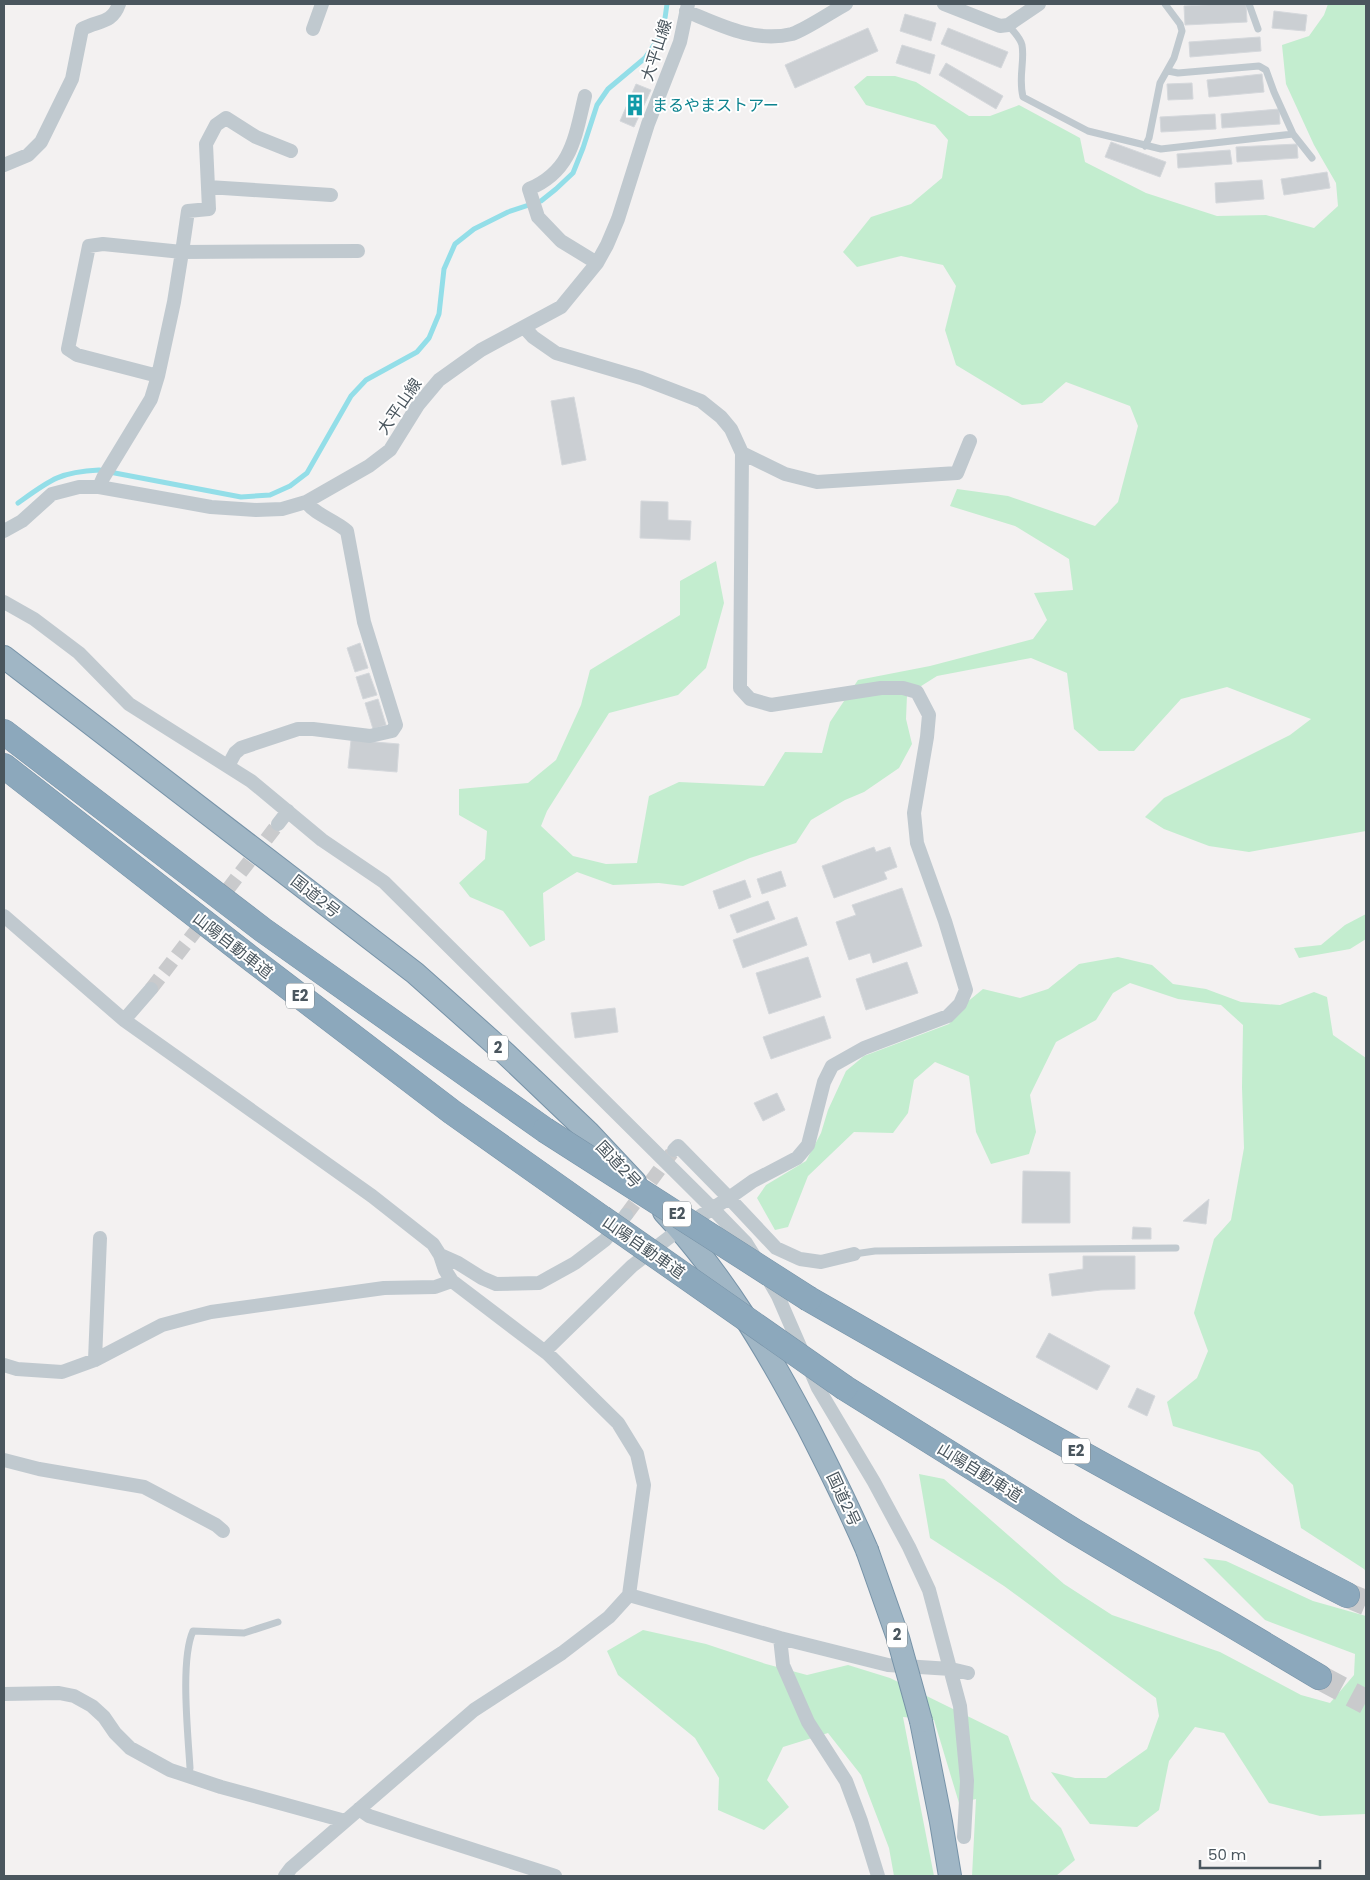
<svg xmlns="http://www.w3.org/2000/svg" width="1370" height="1880" font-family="Poppins,'Noto Sans JP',sans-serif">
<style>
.green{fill:#c3edcf}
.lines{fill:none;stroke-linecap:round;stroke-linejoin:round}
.stream{stroke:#93dee8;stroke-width:5}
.building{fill:#cbcfd3;stroke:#d5d8dc}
.minor-tunnel{stroke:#c9cacc;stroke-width:14;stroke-dasharray:14 7;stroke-linecap:butt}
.motorway-tunnel{stroke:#c9cacc;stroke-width:25;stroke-dasharray:25 12;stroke-linecap:butt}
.trunk-casing{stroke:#7793a8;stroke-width:24}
.motorway-casing{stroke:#7793a8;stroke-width:26}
.service{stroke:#c0c9cf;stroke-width:7}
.minor{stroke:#c0c9cf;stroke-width:14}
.trunk{stroke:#a0b6c5;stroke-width:22}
.motorway{stroke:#8ca8bc;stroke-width:25}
.trunk-bridge-casing{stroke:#7793a8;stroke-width:24;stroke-linecap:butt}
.motorway-bridge-casing{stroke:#7793a8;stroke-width:26;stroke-linecap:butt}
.trunk-bridge{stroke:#a0b6c5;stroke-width:22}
.motorway-bridge{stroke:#8ca8bc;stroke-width:25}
.labels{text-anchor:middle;stroke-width:4;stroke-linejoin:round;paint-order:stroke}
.shield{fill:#fff;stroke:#80898e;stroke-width:1}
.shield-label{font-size:15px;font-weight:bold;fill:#4a565e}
.street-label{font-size:16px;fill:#4a565e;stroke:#fff}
.culture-label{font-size:16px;fill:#0d838f;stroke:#fff;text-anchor:start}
</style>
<rect width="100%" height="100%" fill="#f3f1f1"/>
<path class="green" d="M1328 4H1366V831L1249 852 1209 846 1164 829 1145 817 1164 798 1290 735 1311 719 1227 687 1181 699 1134 751H1099L1074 729 1067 673 1031 658 937 676 907 695 906 719 912 744 899 768 864 792 845 800 811 820 796 843 750 858 683 886 659 883 613 885 577 872 543 893 545 940 530 947 503 911 470 897 459 883 485 859 487 831 459 815V789L528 783 556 760 581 705 590 670 680 615V581L716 561 724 603 706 668 678 695 609 713 547 811 541 826 573 856 606 864 637 863 649 796 679 782 764 786 785 752 822 753 830 722 858 680 930 666 1033 639 1047 620 1034 593 1073 590 1069 559 1015 526 950 506 957 489 1008 496 1095 526 1118 502 1138 426 1130 406 1066 382 1042 403 1022 405 956 365 945 330 956 286 943 265 901 256 857 267 843 252 871 217 911 204 942 178 948 140 935 125 866 105 854 87 867 76H895L916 82 969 116H990L1019 105 1080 138 1085 162 1146 193 1217 216 1266 215 1314 228 1338 206 1336 183 1314 145 1286 84 1282 45 1309 36 1324 15Z
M1366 914V939L1350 949 1299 958 1294 948 1321 945 1345 925Z
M1118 957 1152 965 1173 984 1206 989 1241 1002 1280 1005 1314 992 1327 997 1333 1035 1366 1058V1572L1364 1569 1301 1528 1293 1485 1259 1452 1173 1426 1167 1402 1197 1378 1208 1351 1194 1313 1214 1239 1231 1220 1244 1148 1242 1087 1243 1025 1221 1005 1178 999 1130 983 1113 993 1096 1020 1056 1042 1030 1095 1036 1132 1029 1154 991 1164 976 1132 969 1076 935 1062 914 1080 908 1113 893 1133 854 1132 808 1176 788 1227 775 1230 757 1198 766 1185 806 1161 821 1133 828 1110 846 1071 864 1056 949 1024 966 1003 983 989 1020 998 1048 989 1079 964Z
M919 1474 944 1479 1064 1584 1112 1615 1220 1652 1301 1695 1330 1703 1354 1675 1355 1654 1265 1620 1203 1558 1226 1561 1313 1601 1366 1616V1814L1320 1816 1269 1803 1224 1733 1195 1727 1169 1761 1159 1810 1137 1827 1090 1824 1051 1772 1075 1778H1106L1147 1749 1159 1716 1156 1698 1004 1586 930 1538Z
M643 1630 706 1644 766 1664 807 1675 848 1665 890 1678 1008 1736 1031 1799 1061 1828 1075 1860 1056 1876H972L976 1799 959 1803 934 1720 903 1717 934 1876H894L889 1848 861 1775 828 1733 783 1747 767 1780 789 1807 764 1830 718 1810 719 1778 695 1738 618 1675 607 1651Z"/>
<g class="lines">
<path class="stream" d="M18 503C50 480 59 472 99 470L241 497 270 495 290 486 307 473 351 396 366 380 417 352 429 338 439 314 444 269 455 244 474 229 508 212 541 201 556 189 573 173 583 148 597 105 608 89 645 58 659 38 665 18 667 4"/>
</g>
<path class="building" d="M1219 4H1246L1247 22 1185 25 1184 6Z
M1274 11 1307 15 1305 31 1272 28Z
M905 14 936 23 931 41 900 31Z
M868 28 878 51 795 88 785 65Z
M948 28 1008 52 1001 68 941 44Z
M1260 37 1261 51 1190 57 1189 42Z
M902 45 935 55 930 74 896 63Z
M946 63 1003 96 996 109 939 75Z
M1262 74 1264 92 1209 97 1207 80Z
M1192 83 1193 99 1168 100 1167 84Z
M636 84 651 90 634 127 620 121Z
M1279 109 1280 124 1222 128 1221 114Z
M1215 114 1216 129 1161 132 1160 117Z
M1111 142 1166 162 1160 177 1105 157Z
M1297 144 1298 158 1237 162 1236 147Z
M1230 150 1232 164 1178 168 1177 154Z
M1327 172 1330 188 1284 195 1281 179Z
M1262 180 1264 199 1216 203 1215 183Z
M574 397 586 460 562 465 551 401Z
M641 501 668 502V520L691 521 690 540 640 538Z
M360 643 368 668 355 672 347 648Z
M369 673 377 695 363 699 356 677Z
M378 699 386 725 373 729 365 703Z
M351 740 399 744 397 772 348 768Z
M874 847 876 852 890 847 897 867 884 872 887 879 834 898 822 866Z
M781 871 786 886 762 894 757 879Z
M745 880 751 897 719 909 713 891Z
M902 888 922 946 873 963 870 953 849 960 836 922 856 915 852 905Z
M768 901 775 919 737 933 730 915Z
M797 917 807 945 743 968 733 940Z
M808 957 821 997 769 1014 756 973Z
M907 962 918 993 866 1010 856 979Z
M615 1008 618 1032 575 1038 571 1013Z
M824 1016 831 1038 771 1059 763 1037Z
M777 1093 785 1110 763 1121 754 1103Z
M1023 1171 1070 1172V1223H1022Z
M1209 1199 1206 1224 1183 1221Z
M1133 1227 1151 1228V1239H1132Z
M1083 1256H1135V1289L1101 1290 1052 1296 1049 1274 1083 1269Z
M1049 1333 1110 1366 1097 1390 1036 1357Z
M1137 1388 1155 1396 1147 1416 1128 1407Z"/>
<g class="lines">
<path class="minor-tunnel" d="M151 989 278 824
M626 1215 674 1150"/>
<path class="motorway-tunnel" d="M1347 1595 1366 1603
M1319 1677 1366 1702"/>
<g class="trunk-casing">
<path id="trunk" d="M4 657 415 973 505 1053 589 1133 635 1182
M664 1212C723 1275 768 1351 808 1427 829 1468 849 1508 867 1550
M921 1721 941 1822 950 1876"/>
</g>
<g class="motorway-casing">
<path id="motorway" d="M4 732 263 930 545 1130
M4 766 254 961 452 1112 602 1218
M809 1299C987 1401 1164 1502 1347 1595
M845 1388 1074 1531 1319 1677"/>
</g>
<path class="service" d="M1249 4 1258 29
M1008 25C1013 31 1020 37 1022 45 1025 62 1018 77 1023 97L1088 131 1161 149 1293 134 1312 158
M1168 71 1178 73 1259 66 1266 70 1274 92 1293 134
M1145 146 1149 138 1160 83 1174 58 1182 31 1180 24 1165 4
M854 1254 875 1251 1176 1248
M188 1777 190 1768C188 1734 180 1660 193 1631L244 1633 278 1622"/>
<path class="minor" d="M944 4 1000 26 1008 25 1039 4
M686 11C720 25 754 43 792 34 805 30 833 11 846 4
M313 29 322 4
M585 96C575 137 572 171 529 189L538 217 561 241 597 263
M4 165 28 155 41 142 72 79 82 29C99 20 112 24 119 4
M208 187 331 195
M524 327 533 337 556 353 641 378 701 401 721 417 731 429 742 453 740 688 750 699 771 705 881 688H903L917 692 929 715 927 737 914 813 917 843 945 921 966 990 960 1004 948 1016 864 1048 832 1066 824 1082 808 1145 797 1158 753 1181 729 1198 678 1146 674 1150
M158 376 77 355 68 349 89 246 103 244 182 252 188 211 209 209 206 144 216 125 226 118 256 137 291 151
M742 453 785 474 817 482 957 473 970 441
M99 487 103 478 151 399 158 376 174 302 182 252 358 251
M4 531 22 521 52 494 79 487H99L211 507 256 510 282 509 306 502 369 466 390 450 418 405 439 380 481 350 561 307 597 263 607 245 618 219 648 124 680 42 688 4
M4 602 34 619 79 653 129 704 251 781 322 840 384 882 712 1208 746 1243 756 1259
M228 766 235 753 241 748 298 729H313L370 736 392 731 396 725 364 622 347 531C333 519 317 516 306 502
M278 824 288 811
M4 916 124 1020 372 1196 433 1244 440 1255 445 1270 452 1281 548 1354 618 1423 637 1454 644 1485 629 1595 609 1617 562 1653 474 1710 291 1868 285 1876
M124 1020 151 989
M440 1255 458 1263 482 1278 496 1284 539 1283 575 1263 605 1240 626 1215
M767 1277 778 1296 818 1388 874 1482 909 1547 929 1590 960 1706 967 1781 964 1837
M545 1351 632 1266 680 1229 729 1198 776 1248 800 1259 821 1262 854 1254
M95 1360 100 1238
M4 1365 17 1369 62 1372 95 1360 162 1325 211 1312 384 1288 435 1287 452 1281
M4 1460 39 1469 144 1487 216 1525 223 1531
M629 1595 780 1638 888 1665 951 1669 968 1673
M780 1638 783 1665 808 1722 846 1781 861 1821 878 1876
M4 1694 59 1693 74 1696 92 1706 104 1717 115 1733 130 1748 170 1770 221 1787 345 1821
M359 1809 369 1816 555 1876"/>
<use href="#trunk" class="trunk"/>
<use href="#motorway" class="motorway"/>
<g class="trunk-bridge-casing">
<path id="trunk-bridge" d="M867 1550 898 1638 921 1721"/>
</g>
<g class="motorway-bridge-casing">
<path id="motorway-bridge" d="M545 1130 809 1299
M602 1218 845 1388"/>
</g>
<use href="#trunk-bridge" class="trunk-bridge"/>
<use href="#motorway-bridge" class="motorway-bridge"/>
</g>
<defs>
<g id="building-bare" transform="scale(1.725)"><path d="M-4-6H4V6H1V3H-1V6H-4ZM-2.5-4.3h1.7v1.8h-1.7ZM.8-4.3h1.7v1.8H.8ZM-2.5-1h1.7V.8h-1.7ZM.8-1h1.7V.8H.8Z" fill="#0f9aa8" stroke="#fff" stroke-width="2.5" paint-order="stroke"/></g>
</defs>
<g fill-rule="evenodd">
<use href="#building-bare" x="635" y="105"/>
</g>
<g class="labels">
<g class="shield">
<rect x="286" y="983.5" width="28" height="25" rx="4"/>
<rect x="488" y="1035.5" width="20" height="25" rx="4"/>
<rect x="663" y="1201.5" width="28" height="25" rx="4"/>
<rect x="1062" y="1438.5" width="28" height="25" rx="4"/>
<rect x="887" y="1622.5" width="20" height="25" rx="4"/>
</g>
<g class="shield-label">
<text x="300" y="1001">E2</text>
<text x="498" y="1053">2</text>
<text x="677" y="1219">E2</text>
<text x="1076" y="1456">E2</text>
<text x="897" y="1640">2</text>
</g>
<g class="street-label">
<text transform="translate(656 50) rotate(-72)" y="6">大平山線</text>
<text transform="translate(399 406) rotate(-55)" y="6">大平山線</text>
<text transform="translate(316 896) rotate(38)" y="6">国道2号</text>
<text transform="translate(233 945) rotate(38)" y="6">山陽自動車道</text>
<text transform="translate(619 1164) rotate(47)" y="6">国道2号</text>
<text transform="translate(644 1247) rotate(35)" y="6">山陽自動車道</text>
<text transform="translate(980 1472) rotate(32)" y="6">山陽自動車道</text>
<text transform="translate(844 1499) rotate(65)" y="6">国道2号</text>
</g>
<g class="culture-label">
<text x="652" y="111">まるやまストアー</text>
</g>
</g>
<rect width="1370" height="1880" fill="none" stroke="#4a565e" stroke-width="10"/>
<path d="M1200 1860v8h120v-8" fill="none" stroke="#4a565e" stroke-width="2.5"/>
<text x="1208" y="1860" font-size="15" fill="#4a565e" stroke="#ffffff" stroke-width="4" paint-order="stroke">50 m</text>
</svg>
